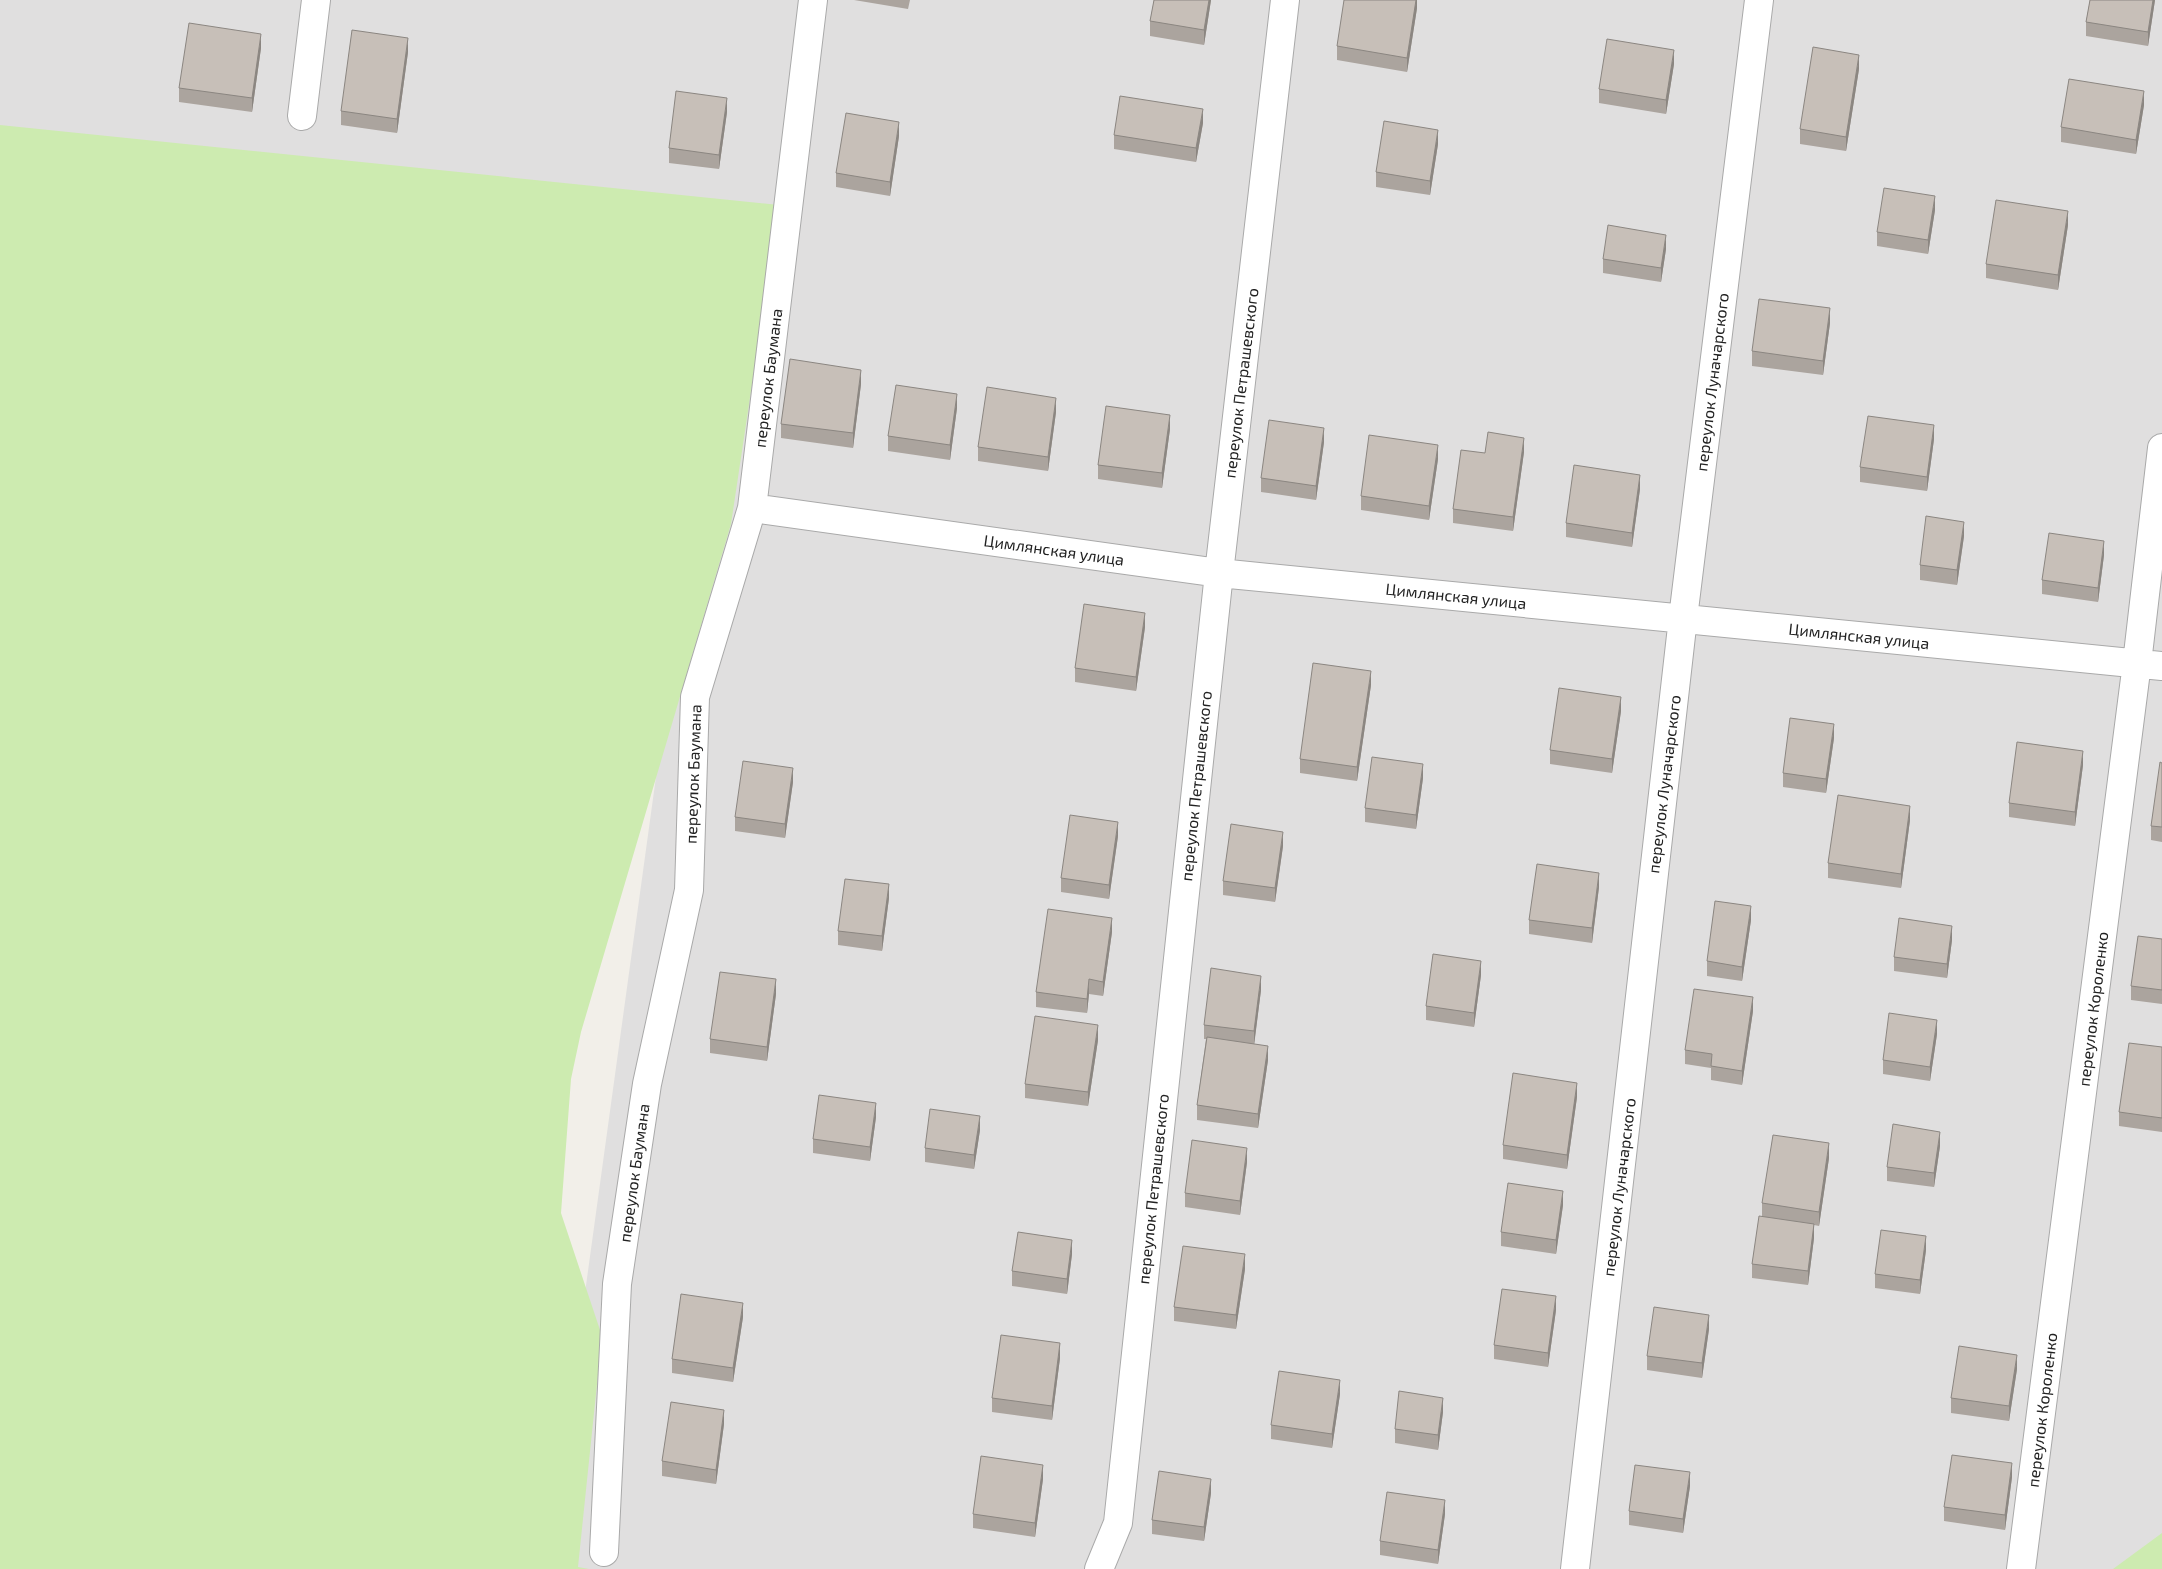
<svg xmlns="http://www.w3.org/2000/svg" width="2162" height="1569" font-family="'Exo 2',sans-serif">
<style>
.residential{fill:#e0dfdf}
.grass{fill:#cdebb0}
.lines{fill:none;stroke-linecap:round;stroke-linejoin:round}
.minor-casing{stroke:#a9a9a9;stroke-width:30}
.minor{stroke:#fff;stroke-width:28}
.wall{fill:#aba49e}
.shaded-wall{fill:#8b8681}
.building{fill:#c7bfb8;stroke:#8b8681}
.labels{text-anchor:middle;stroke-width:5;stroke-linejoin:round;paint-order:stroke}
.street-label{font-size:16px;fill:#222;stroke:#fff}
</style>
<rect width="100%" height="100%" fill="#f2efe9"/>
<path class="residential" d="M0 0H2162V1569H547L730 239 0 176Z"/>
<path class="grass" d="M0 125 779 205 731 524 581 1032 571 1079 561 1213 602 1336 578 1567 589 1569H0Z
M2162 1533V1569H2113Z"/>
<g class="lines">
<g class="minor-casing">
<path id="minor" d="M302 116 316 0
M752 508 1219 573 2162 666
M604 1552 617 1284 647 1084 689 890 695 697 752 508 813 0
M1099 1569 1118 1523 1219 573 1285 0
M1575 1569 1683 618 1759 0
M2021 1569 2137 663 2162 448"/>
</g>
<use href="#minor" class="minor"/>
</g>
<path class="wall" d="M854 0H910L908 9Z
M1154 0H1211L1204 45 1150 36V21Z
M1417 0V8L1407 72 1337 60V46Z
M2090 0H2155L2148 46 2086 36V22Z
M261 48 252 112 179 102V88Z
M408 52 397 133 341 125V111Z
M1674 64 1666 114 1599 103V89Z
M1859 69 1846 151 1800 144V129Z
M2144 105 2136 154 2061 142V127Z
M727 112 719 169 669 163V148Z
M1203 123 1196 162 1114 149V135Z
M899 136 890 196 836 187V173Z
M1438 144 1430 195 1376 187V172Z
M1935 210 1928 254 1877 246V232Z
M2068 225 2058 290 1986 278V264Z
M1666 249 1661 282 1603 273V259Z
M1830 323 1823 375 1752 366V351Z
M861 384 853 448 781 438V424Z
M957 408 950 460 888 451V436Z
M1056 412 1048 471 978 461V447Z
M1170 429 1162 488 1098 479V465Z
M1934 439 1927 491 1860 482V467Z
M1324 442 1316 500 1261 492V478Z
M1524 452 1513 531 1453 523V509L1485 453Z
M1438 459 1429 520 1361 510V496Z
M1640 489 1632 547 1566 537V523Z
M1964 536 1957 585 1920 580V565Z
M2104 555 2098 602 2042 594V580Z
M1145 627 1136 691 1075 682V668Z
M1371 685 1357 781 1300 773V759Z
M1621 711 1612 773 1550 764V750Z
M1834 738 1826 793 1783 787V773Z
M2162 763V842L2151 840V826Z
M2083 765 2075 826 2009 817V803Z
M1423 778 1416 829 1365 822V808Z
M793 782 785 838 735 831V817Z
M1910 820 1901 888 1828 878V863Z
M1118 836 1109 899 1061 892V878Z
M1283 846 1275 902 1223 895V881Z
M1599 887 1592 943 1529 934V920Z
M889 898 882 951 838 945V931Z
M1751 920 1742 981 1707 976V961Z
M1112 932 1103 996 1089 994 1087 1013 1036 1007V992Z
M2162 939V1004L2131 1000V986Z
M1952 940 1947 978 1894 971V957Z
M1481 975 1474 1027 1426 1020V1006Z
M1261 990 1254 1044 1268 1060 1258 1128 1197 1120V1105L1206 1039H1204V1025Z
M776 994 767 1061 710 1053V1039Z
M1753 1011 1742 1085 1711 1080V1068L1685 1064V1050Z
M1937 1034 1930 1081 1883 1074V1060Z
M1098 1040 1088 1106 1025 1098V1084Z
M2162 1047V1132L2119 1126V1112Z
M1577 1097 1567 1169 1503 1159V1145Z
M876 1117 870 1161 813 1153V1139Z
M980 1130 974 1169 925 1162V1148Z
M1940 1146 1934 1187 1887 1181V1167Z
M1829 1158 1819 1226 1814 1225V1238L1808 1285 1752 1278V1264L1762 1216V1203Z
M1247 1162 1240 1215 1185 1207V1193Z
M1563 1205 1556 1254 1501 1246V1232Z
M1926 1250 1920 1294 1875 1288V1274Z
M1072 1254 1067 1294 1012 1286V1271Z
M1245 1269 1236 1329 1174 1321V1307Z
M1556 1310 1548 1367 1494 1359V1345Z
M743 1317 733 1382 672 1373V1359Z
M1709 1329 1702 1378 1647 1370V1356Z
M1060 1358 1052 1420 992 1412V1398Z
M2017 1369 2009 1421 1951 1413V1398Z
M1340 1394 1332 1448 1271 1439V1425Z
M1443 1412 1438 1450 1395 1443V1429Z
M724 1424 716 1484 662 1476V1461Z
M2012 1477 2005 1530 1944 1521V1507Z
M1043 1479 1035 1537 973 1528V1514Z
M1690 1486 1683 1533 1629 1525V1511Z
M1211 1493 1204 1541 1152 1534V1520Z
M1445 1514 1438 1564 1380 1555V1541Z"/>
<path class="shaded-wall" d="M1209 0H1211L1204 45V30Z
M1416 0H1417V8L1407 72V58Z
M2153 0H2155L2148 46V32Z
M261 34V48L252 112V98Z
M408 38V52L397 133V119Z
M1674 50V64L1666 114V100Z
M1859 55V69L1846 151V137Z
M2144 91V105L2136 154V140Z
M727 98V112L719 169V155Z
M1203 109V123L1196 162V148Z
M899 122V136L890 196V182Z
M1438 130V144L1430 195V181Z
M1935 196V210L1928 254V240Z
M2068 211V225L2058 290V275Z
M1666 235V249L1661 282V268Z
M1830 308V323L1823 375V361Z
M861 370V384L853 448V433Z
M957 394V408L950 460V445Z
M1056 398V412L1048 471V457Z
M1170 415V429L1162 488V473Z
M1934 425V439L1927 491V477Z
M1324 428V442L1316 500V486Z
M1524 438V452L1513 531V517Z
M1438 445V459L1429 520V506Z
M1640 475V489L1632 547V533Z
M1964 522V536L1957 585V570Z
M2104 541V555L2098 602V588Z
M1145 613V627L1136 691V677Z
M1371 671V685L1357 781V767Z
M1621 697V711L1612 773V759Z
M1834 724V738L1826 793V779Z
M2083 751V765L2075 826V812Z
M1423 764V778L1416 829V815Z
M793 768V782L785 838V824Z
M1910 806V820L1901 888V874Z
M1118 822V836L1109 899V885Z
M1283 832V846L1275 902V888Z
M1599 873V887L1592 943V928Z
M889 884V898L882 951V936Z
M1751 906V920L1742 981V967Z
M1112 918V932L1103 996V982Z
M1952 926V940L1947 978V964Z
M1481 961V975L1474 1027V1013Z
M1261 976V990L1254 1046V1031Z
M776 979V994L767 1061V1047Z
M1089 979V994L1087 1013V999Z
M1753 997V1011L1742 1085V1071Z
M1937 1020V1034L1930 1081V1067Z
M1098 1025V1040L1088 1106V1092Z
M1268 1046V1060L1258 1128V1114Z
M1577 1083V1097L1567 1169V1155Z
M876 1103V1117L870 1161V1147Z
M980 1116V1130L974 1169V1155Z
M1940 1132V1146L1934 1187V1173Z
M1829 1143V1158L1819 1226V1212Z
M1247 1148V1162L1240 1215V1201Z
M1563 1191V1205L1556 1254V1240Z
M1814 1224V1238L1808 1285V1271Z
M1926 1236V1250L1920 1294V1280Z
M1072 1240V1254L1067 1294V1279Z
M1245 1254V1269L1236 1329V1315Z
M1556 1296V1310L1548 1367V1353Z
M743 1303V1317L733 1382V1368Z
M1709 1315V1329L1702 1378V1363Z
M1060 1343V1358L1052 1420V1406Z
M2017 1355V1369L2009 1421V1406Z
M1340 1380V1394L1332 1448V1434Z
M1443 1398V1412L1438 1450V1435Z
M724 1410V1424L716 1484V1470Z
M2012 1463V1477L2005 1530V1515Z
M1043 1465V1479L1035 1537V1523Z
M1690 1472V1486L1683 1533V1519Z
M1211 1479V1493L1204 1541V1527Z
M1445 1500V1514L1438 1564V1550Z"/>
<path class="building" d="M1154 0H1209L1204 30 1150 21Z
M1344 0H1416L1407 58 1337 46Z
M2090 0H2153L2148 32 2086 22Z
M189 23 261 34 252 98 179 88Z
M352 30 408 38 397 119 341 111Z
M1607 39 1674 50 1666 100 1599 89Z
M1813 47 1859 55 1846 137 1800 129Z
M2069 79 2144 91 2136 140 2061 127Z
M676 91 727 98 719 155 669 148Z
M1120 96 1203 109 1196 148 1114 135Z
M846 113 899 122 890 182 836 173Z
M1384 121 1438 130 1430 181 1376 172Z
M1884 188 1935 196 1928 240 1877 232Z
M1996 200 2068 211 2058 275 1986 264Z
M1608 225 1666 235 1661 268 1603 259Z
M1759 299 1830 308 1823 361 1752 351Z
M790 359 861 370 853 433 781 424Z
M896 385 957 394 950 445 888 436Z
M987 387 1056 398 1048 457 978 447Z
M1106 406 1170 415 1162 473 1098 465Z
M1868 416 1934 425 1927 477 1860 467Z
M1269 420 1324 428 1316 486 1261 478Z
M1488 432 1524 438 1513 517 1453 509 1461 450 1485 453Z
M1369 435 1438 445 1429 506 1361 496Z
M1574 465 1640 475 1632 533 1566 523Z
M1926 516 1964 522 1957 570 1920 565Z
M2049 533 2104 541 2098 588 2042 580Z
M1084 604 1145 613 1136 677 1075 668Z
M1313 663 1371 671 1357 767 1300 759Z
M1559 688 1621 697 1612 759 1550 750Z
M1790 718 1834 724 1826 779 1783 773Z
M2017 742 2083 751 2075 812 2009 803Z
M1372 757 1423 764 1416 815 1365 808Z
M743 761 793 768 785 824 735 817Z
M2160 762 2162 763V827L2151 826Z
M1838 795 1910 806 1901 874 1828 863Z
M1070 815 1118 822 1109 885 1061 878Z
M1231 824 1283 832 1275 888 1223 881Z
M1537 864 1599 873 1592 928 1529 920Z
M845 879 889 884 882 936 838 931Z
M1715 901 1751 906 1742 967 1707 961Z
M1048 909 1112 918 1103 982 1089 979 1087 999 1036 992Z
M1899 918 1952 926 1947 964 1894 957Z
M2138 936 2162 939V990L2131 986Z
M1433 954 1481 961 1474 1013 1426 1006Z
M1211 968 1261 976 1254 1031 1204 1025Z
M720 972 776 979 767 1047 710 1039Z
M1694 989 1753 997 1742 1071 1711 1066 1712 1054 1685 1050Z
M1889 1013 1937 1020 1930 1067 1883 1060Z
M1035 1016 1098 1025 1088 1092 1025 1084Z
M1207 1037 1268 1046 1258 1114 1197 1105Z
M2129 1043 2162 1047V1118L2119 1112Z
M1513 1073 1577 1083 1567 1155 1503 1145Z
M819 1095 876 1103 870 1147 813 1139Z
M930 1109 980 1116 974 1155 925 1148Z
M1893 1124 1940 1132 1934 1173 1887 1167Z
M1773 1135 1829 1143 1819 1212 1762 1203Z
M1192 1140 1247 1148 1240 1201 1185 1193Z
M1508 1183 1563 1191 1556 1240 1501 1232Z
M1759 1216 1814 1224 1808 1271 1752 1264Z
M1881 1230 1926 1236 1920 1280 1875 1274Z
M1018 1232 1072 1240 1067 1279 1012 1271Z
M1183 1246 1245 1254 1236 1315 1174 1307Z
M1502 1289 1556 1296 1548 1353 1494 1345Z
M681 1294 743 1303 733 1368 672 1359Z
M1654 1307 1709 1315 1702 1363 1647 1356Z
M1001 1335 1060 1343 1052 1406 992 1398Z
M1959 1346 2017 1355 2009 1406 1951 1398Z
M1279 1371 1340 1380 1332 1434 1271 1425Z
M1399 1391 1443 1398 1438 1435 1395 1429Z
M671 1402 724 1410 716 1470 662 1461Z
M1952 1455 2012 1463 2005 1515 1944 1507Z
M981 1456 1043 1465 1035 1523 973 1514Z
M1635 1465 1690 1472 1683 1519 1629 1511Z
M1159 1471 1211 1479 1204 1527 1152 1520Z
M1387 1492 1445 1500 1438 1550 1380 1541Z"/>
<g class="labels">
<g class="street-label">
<text transform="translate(768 378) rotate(-83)" y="6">переулок Баумана</text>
<text transform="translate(1712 382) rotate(-83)" y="6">переулок Луначарского</text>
<text transform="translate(1241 383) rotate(-83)" y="6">переулок Петрашевского</text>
<text transform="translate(1054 550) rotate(8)" y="6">Цимлянская улица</text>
<text transform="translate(1456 596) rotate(6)" y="6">Цимлянская улица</text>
<text transform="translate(1859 636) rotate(6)" y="6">Цимлянская улица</text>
<text transform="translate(693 774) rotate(-88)" y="6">переулок Баумана</text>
<text transform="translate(1664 784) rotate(-83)" y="6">переулок Луначарского</text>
<text transform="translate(1196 786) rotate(-84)" y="6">переулок Петрашевского</text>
<text transform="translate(2093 1009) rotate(-83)" y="6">переулок Короленко</text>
<text transform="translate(634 1173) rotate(-82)" y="6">переулок Баумана</text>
<text transform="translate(1619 1187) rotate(-83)" y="6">переулок Луначарского</text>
<text transform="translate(1153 1189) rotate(-84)" y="6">переулок Петрашевского</text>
<text transform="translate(2042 1410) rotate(-83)" y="6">переулок Короленко</text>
</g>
</g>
</svg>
